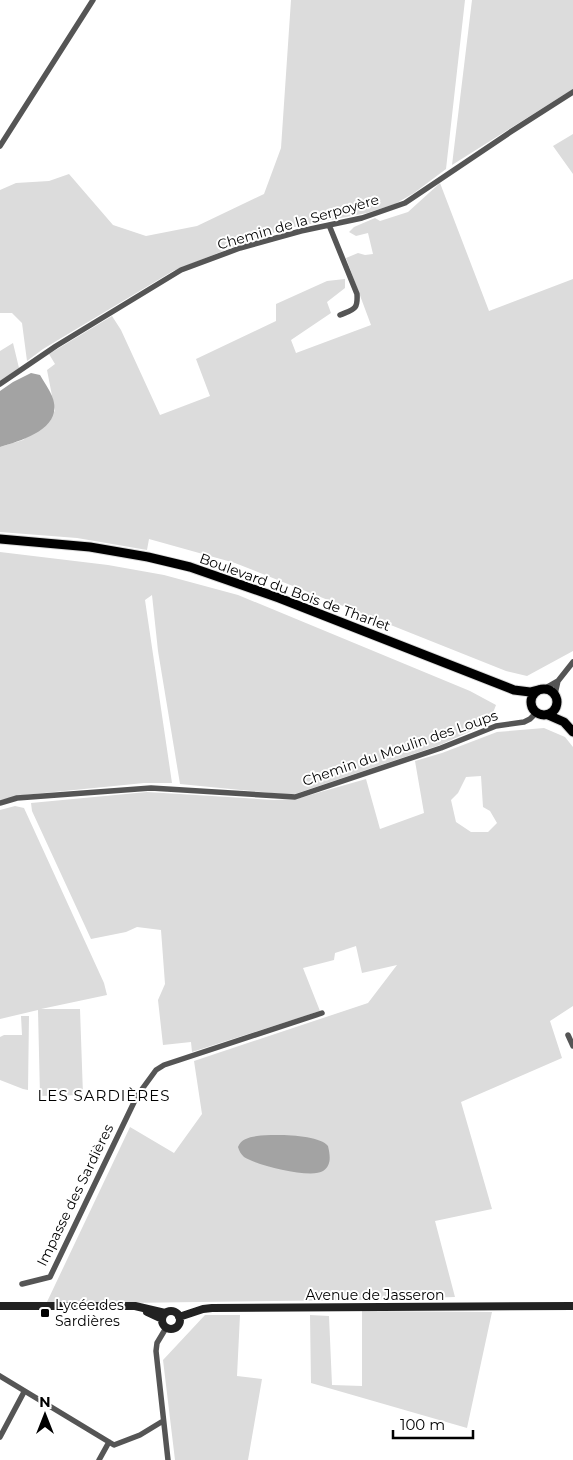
<svg xmlns="http://www.w3.org/2000/svg" width="573" height="1460" font-family="Montserrat,sans-serif">
<style>
.green{fill:#dcdcdc;fill-rule:evenodd}
.water{fill:#a3a3a3}
.lines{fill:none;stroke-linecap:round;stroke-linejoin:round}
.primary-casing{stroke:#dbdbdb;stroke-width:11}
.street{stroke:#555;stroke-width:5.5}
.secondary{stroke:#222;stroke-width:8}
.primary{stroke:#000;stroke-width:9}
.poi-dot{fill:#000;stroke:#fff;stroke-width:2}
.labels{text-anchor:middle;stroke-width:4;stroke-linejoin:round;paint-order:stroke}
.street-label{font-size:14px;fill:#000;stroke:#fff}
.poi-label{font-size:14px;fill:#000;stroke:#fff;text-anchor:start}
.neighbourhood-label{font-size:15px;letter-spacing:1px;fill:#000;stroke:#fff}
</style>
<rect width="100%" height="100%" fill="#fff"/>
<path class="green" d="M291 0H465L446 169 414 193 395 204 367 213 294 227 258 237 173 271 43 349 27 361 22 323 12 313H0V190L16 183 49 181 69 174 113 225 146 236 197 226 264 194 281 148Z
M472 0H573V89L452 165Z
M573 134V174L553 146Z
M440 183 489 311 573 279V651L527 676 506 671 235 563 149 539 147 550 77 538 0 532V447L23 440 55 411 47 370 55 364 49 354 112 316 121 330 160 415 210 396 196 359 276 321V304L327 281 345 279V288L327 302 331 313 291 340 296 353 371 325 346 258 358 253 365 255 373 254 368 233 356 236 349 232 354 227 375 218 380 221 408 212Z
M13 343 19 368 0 381V351Z
M0 552 108 565 164 575 238 595 470 691 496 705 489 723 440 745 292 795 180 784 158 651 152 595 145 600 172 783H144L24 795 0 800Z
M544 728 565 737 573 747V1006L550 1021 562 1058 461 1102 492 1209 435 1221 455 1297 362 1300 46 1304 130 1127 174 1153 202 1114 194 1061 368 1003 397 965 362 973 356 946 335 953 334 960 303 968 320 1011 192 1052 191 1042 163 1045 158 1000 165 984 161 930 137 927 126 932 91 939 32 811 31 803 147 792 274 800 296 799 366 779 380 829 424 813 415 761 442 753 497 732ZM481 776 483 807 490 811 497 823 488 832H471L456 822 451 800 458 793 466 777Z
M15 806 24 808 104 983 107 995 41 1009H80L83 1095 40 1096 38 1010 0 1019V810Z
M21 1016H29L28 1090 23 1089 0 1080V1037L4 1035H22Z
M362 1311 492 1312 467 1428 311 1383 310 1315 329 1316 332 1385 362 1386Z
M205 1315H240L237 1376 262 1379 248 1460H175L163 1360Z"/>
<path class="water" d="M31 373 40 375C44 382 49 389 52 396 65 428 23 440 0 447V391L13 382Z
M257 1136C272 1134 319 1134 328 1146 330 1155 332 1165 323 1171 311 1179 256 1165 244 1157 241 1154 239 1151 238 1147 241 1139 249 1137 257 1136Z"/>
<g class="lines">
<g class="primary-casing">
<path id="primary" d="M0 539 90 547 148 557 190 567 279 598 514 690 530 692 538 690
M531 702a13 13 0 1 1 26 0a13 13 0 1 1-26 0Z
M548 715 564 722 573 732"/>
</g>
<path class="street" d="M0 146 93 0
M329 225 357 294C358 310 354 309 340 315
M0 384 56 346 181 270 240 248 301 231 362 218 405 203 509 133 573 92
M544 689 558 681
M555 694 558 681 573 662
M0 803 17 798 151 788 295 797 441 748 496 726 524 722 530 719 536 713
M568 1035 573 1046
M22 1284 50 1277 137 1096 156 1070 164 1065 322 1013
M166 1328 157 1343 156 1351 168 1460
M0 1376 114 1445 140 1435 163 1421
M0 1437 24 1392
M99 1460 109 1442"/>
<path class="secondary" d="M0 1306H135L165 1313
M162 1320a9 9 0 1 1 18 0a9 9 0 1 1-18 0Z
M147 1312 162 1319
M179 1317 203 1309 212 1308 573 1306"/>
<use href="#primary" class="primary"/>
</g>
<rect class="poi-dot" x="40" y="1308" width="10" height="10" rx="2.5"/>
<g class="labels">
<g class="street-label">
<text transform="translate(298 222) rotate(-16)" y="5">Chemin de la Serpoyère</text>
<text transform="translate(295 592) rotate(20)" y="5">Boulevard du Bois de Tharlet</text>
<text transform="translate(400 748) rotate(-19)" y="5">Chemin du Moulin des Loups</text>
<text transform="translate(75 1195) rotate(-64)" y="5">Impasse des Sardières</text>
<text x="375" y="1300">Avenue de Jasseron</text>
</g>
<g class="poi-label">
<text x="55" y="1310">Lycée des<tspan x="55" dy="16">Sardières</tspan></text>
</g>
<g class="neighbourhood-label">
<text x="104" y="1101">LES SARDIÈRES</text>
</g>
</g>
<g transform="translate(45 1415)" stroke="#ffffff" stroke-width="4" paint-order="stroke">
<path d="M0-4L9 19L0 12L-9 19Z" fill="#000000"/>
<text y="-8" font-size="14" font-weight="bold" text-anchor="middle" fill="#000000">N</text>
</g>
<path d="M393 1430v8h80v-8" fill="none" stroke="#000000" stroke-width="2.5"/>
<text x="400" y="1430" font-size="15" fill="#000000" stroke="#ffffff" stroke-width="4" paint-order="stroke">100 m</text>
</svg>
